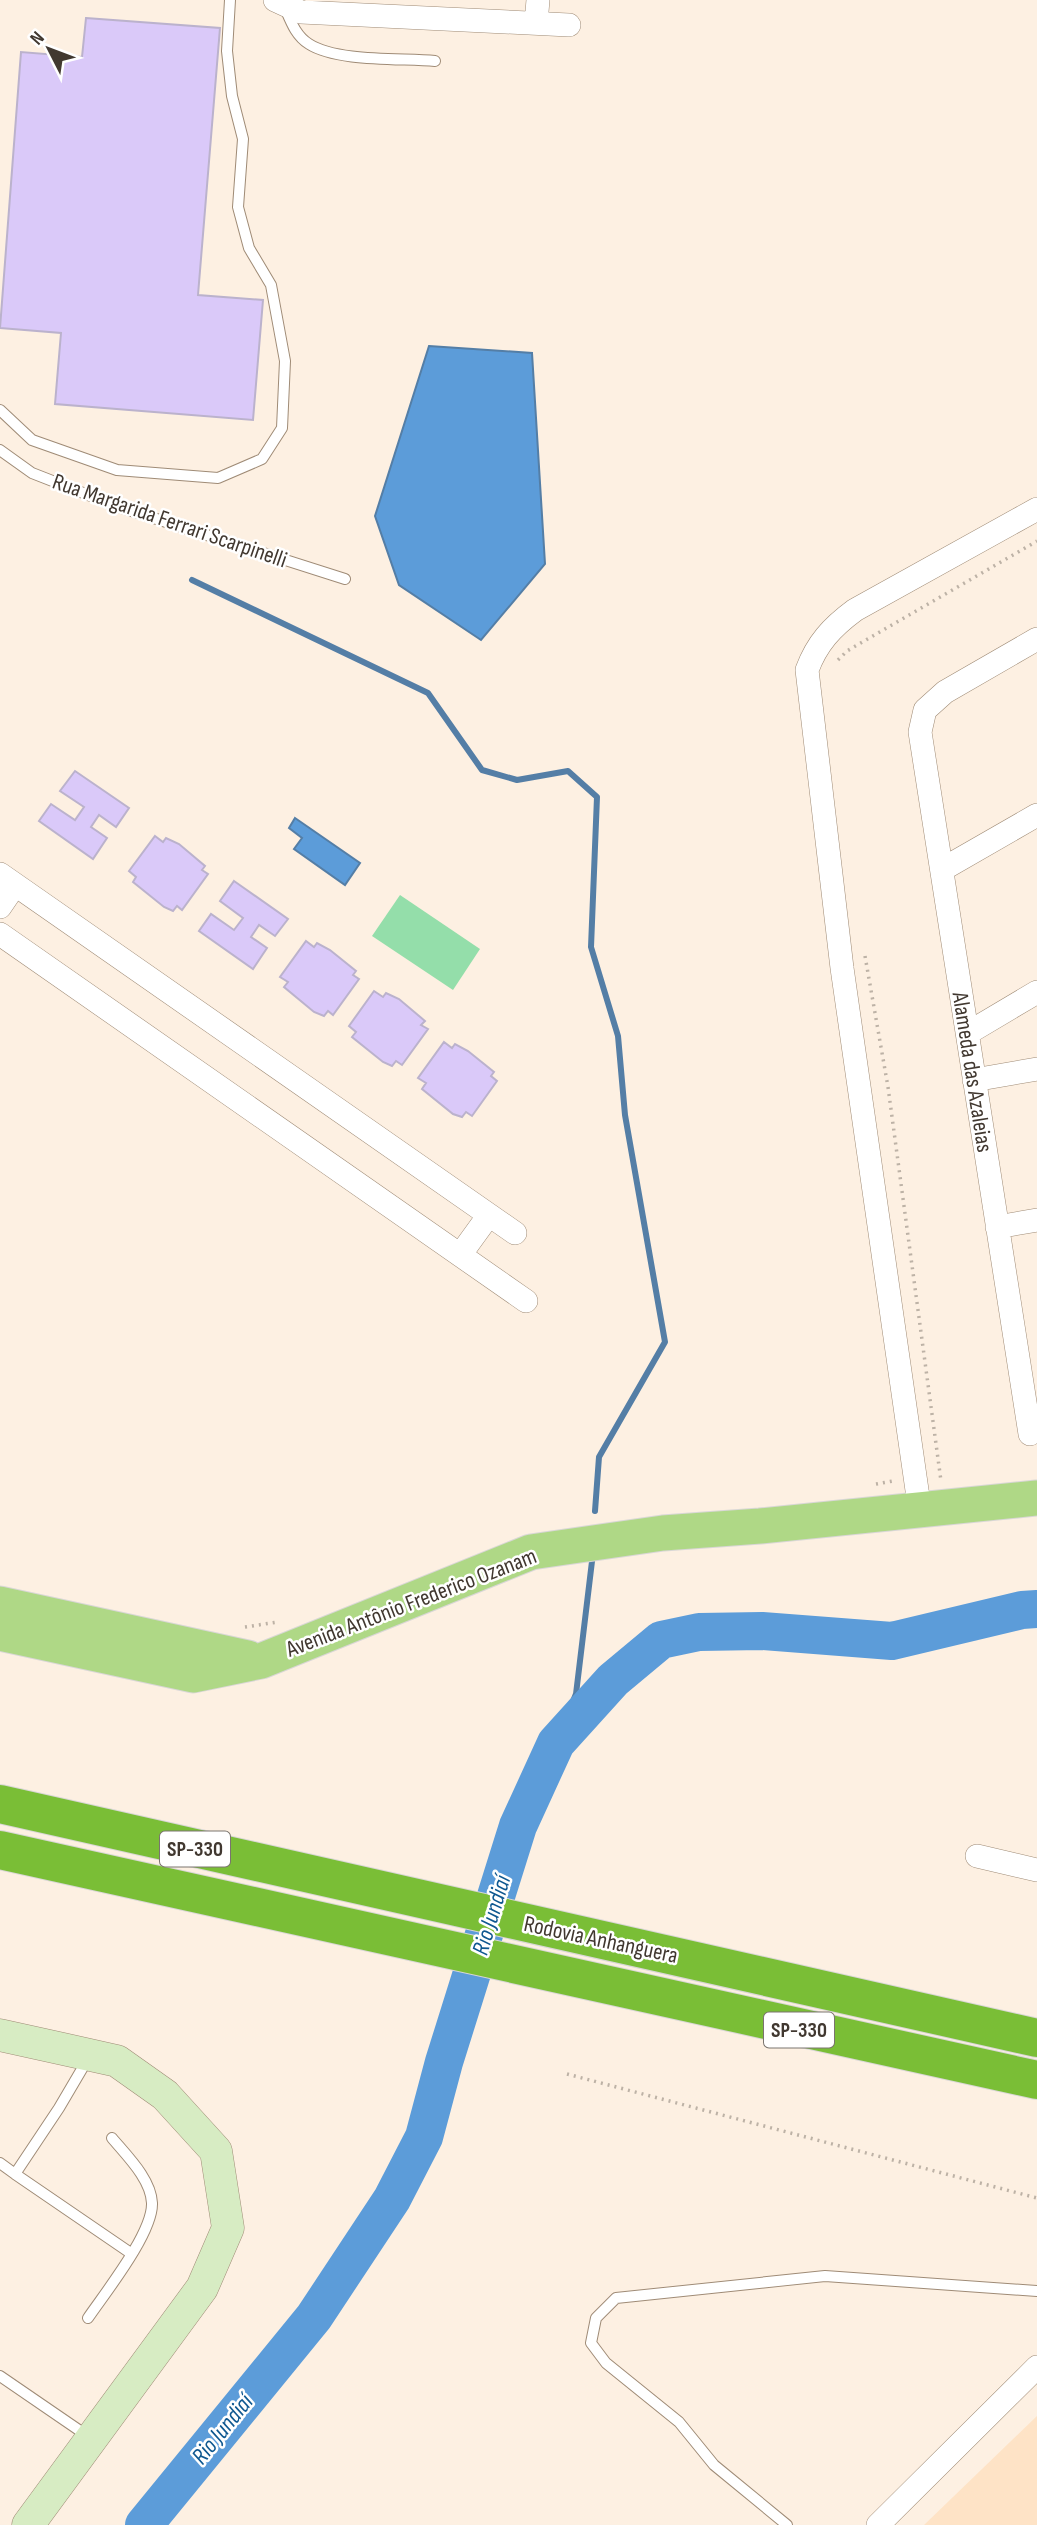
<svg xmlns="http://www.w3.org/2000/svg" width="1037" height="2525" font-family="'Sofia Sans Condensed',sans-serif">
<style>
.built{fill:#fee3c6}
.green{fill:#94deaa}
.water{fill:#5c9cd9;stroke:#547ea6;stroke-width:2}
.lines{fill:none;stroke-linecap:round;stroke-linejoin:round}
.stream{stroke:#547ea6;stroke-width:6}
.river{stroke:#5c9cd9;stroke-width:38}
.building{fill:#dac9f9;stroke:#bbb2cc;stroke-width:2}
.lane-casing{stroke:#9f8b76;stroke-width:12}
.street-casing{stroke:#9f8b76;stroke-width:24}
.secondary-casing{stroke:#9f8b76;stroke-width:33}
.primary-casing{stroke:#d9d7d6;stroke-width:37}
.highway-casing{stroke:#d9d7d6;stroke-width:40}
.path{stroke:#bdb2a6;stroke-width:3.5;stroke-dasharray:2 5;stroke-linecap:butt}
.lane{stroke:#fff;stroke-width:10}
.street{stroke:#fff;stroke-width:23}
.secondary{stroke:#d7ecc3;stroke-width:32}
.primary{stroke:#afd886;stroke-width:35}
.highway{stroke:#7abe36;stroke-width:38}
.labels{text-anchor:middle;stroke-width:5;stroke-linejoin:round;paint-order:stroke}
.shield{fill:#fff;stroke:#7a746e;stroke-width:2}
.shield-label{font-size:21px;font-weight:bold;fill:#413830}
.street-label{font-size:23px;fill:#413830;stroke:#fff}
.water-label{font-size:24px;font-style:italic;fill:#0f5890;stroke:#fff}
</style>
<rect width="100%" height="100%" fill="#fdf0e2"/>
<path class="built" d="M1037 2416V2525H924Z"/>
<path class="green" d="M400 895 480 949 453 990 372 936Z"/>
<path class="water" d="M429 346 532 353 545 564 481 640 399 585 375 516Z
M295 818 360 863 345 885 294 849 302 838 289 828Z"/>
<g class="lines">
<path class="stream" d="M192 580 428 693 482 770 517 780 568 771 597 797 591 947 618 1036 625 1115 665 1342 599 1457 595 1511
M556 1743 576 1694 593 1553"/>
<path class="river" d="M144 2525 314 2317 392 2199 424 2137 444 2062 518 1826 556 1743 613 1680 661 1640 699 1632 762 1631 892 1641 1022 1610 1037 1609"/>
</g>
<path class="building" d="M86 18 220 28 198 295 263 300 253 420 55 404 61 333 0 328 21 52 82 57Z
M75 771 129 808 116 827 99 815 91 827 107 838 93 859 39 821 51 804 75 820 84 807 60 791Z
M155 836 163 842 166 838 179 844 205 866 202 870 208 874 182 910 177 906 173 911 164 907 133 882 136 877 129 871Z
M234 881 288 919 275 936 259 925 251 937 267 948 253 969 199 931 211 914 234 930 243 918 220 901Z
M306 941 314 947 317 943 330 950 356 971 353 975 359 979 333 1015 328 1011 324 1016 314 1012 284 987 288 982 280 977Z
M374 991 383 997 386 993 399 999 425 1021 421 1025 428 1029 402 1065 396 1061 392 1066 383 1062 352 1037 356 1032 349 1026Z
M444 1042 452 1048 455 1044 468 1051 494 1072 491 1076 497 1081 472 1116 466 1112 462 1117 453 1114 422 1089 426 1083 418 1078Z"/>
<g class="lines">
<g class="lane-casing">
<path id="lane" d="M285 8C291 22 296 36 309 44 337 62 401 58 435 61
M0 410 32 440 117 470 218 478 262 459 282 428 285 361 271 285 249 248 238 207 243 139 232 96 227 51 230 0
M0 450 32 473 119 507 345 579
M89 2057 59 2108 15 2174 132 2254
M0 2163 15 2174
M88 2318C105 2293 153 2233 152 2203 151 2179 127 2156 112 2138
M0 2376 89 2437
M787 2525 714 2465 679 2422 606 2363 591 2343 596 2318 616 2298 825 2276 1037 2291"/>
</g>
<g class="street-casing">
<path id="street" d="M275 0 301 12 569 25
M536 23 538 0
M943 869 1037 815
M0 874 515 1233
M0 907 15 885
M0 934 526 1301
M968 1033 1037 992
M974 1080 1037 1069
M997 1227 1037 1220
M460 1255 489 1215
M1030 1434 920 732 925 710 945 692 1037 639
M920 1511 842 968 807 670C817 643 832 627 855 610L1037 509
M977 1856 1037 1870
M878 2525 1037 2367"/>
</g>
<g class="secondary-casing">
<path id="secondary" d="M0 2035 117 2061 165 2095 216 2151 228 2228 202 2288 28 2525"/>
</g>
<g class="primary-casing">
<path id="primary" d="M0 1604 248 1658
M0 1633 193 1675 261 1661 531 1552 663 1533 760 1526 1037 1498"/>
</g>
<g class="highway-casing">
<path id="highway" d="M0 1804 1037 2038
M0 1850 1037 2080"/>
</g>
<path class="path" d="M838 660 847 651 1037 541
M865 956 888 1087 941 1481
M876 1484 893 1481
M245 1627 278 1622
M567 2074 1037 2198"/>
<use href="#lane" class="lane"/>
<use href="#street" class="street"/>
<use href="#secondary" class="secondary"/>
<use href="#primary" class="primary"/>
<use href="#highway" class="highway"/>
</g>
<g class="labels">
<g class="shield">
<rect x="160" y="1831.5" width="70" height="35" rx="5"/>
<rect x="764" y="2012.5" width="70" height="35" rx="5"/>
</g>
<g class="shield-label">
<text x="195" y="1856">SP-330</text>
<text x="799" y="2037">SP-330</text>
</g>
<g class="street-label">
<text transform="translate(170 520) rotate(19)" y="8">Rua Margarida Ferrari Scarpinelli</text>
<text transform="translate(973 1072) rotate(81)" y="8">Alameda das Azaleias</text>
<text transform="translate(411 1602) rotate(-21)" y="8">Avenida Antônio Frederico Ozanam</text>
<text transform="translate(601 1939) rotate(12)" y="8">Rodovia Anhanguera</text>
</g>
<g class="water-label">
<text transform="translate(491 1915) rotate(-73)" y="8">Rio Jundiaí</text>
<text transform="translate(222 2429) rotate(-51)" y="8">Rio Jundiaí</text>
</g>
</g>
<g transform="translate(49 49) rotate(312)" stroke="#ffffff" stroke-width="5" paint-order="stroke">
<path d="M0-5L12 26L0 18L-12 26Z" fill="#413830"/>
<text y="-10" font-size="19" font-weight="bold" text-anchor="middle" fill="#413830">N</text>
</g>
</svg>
